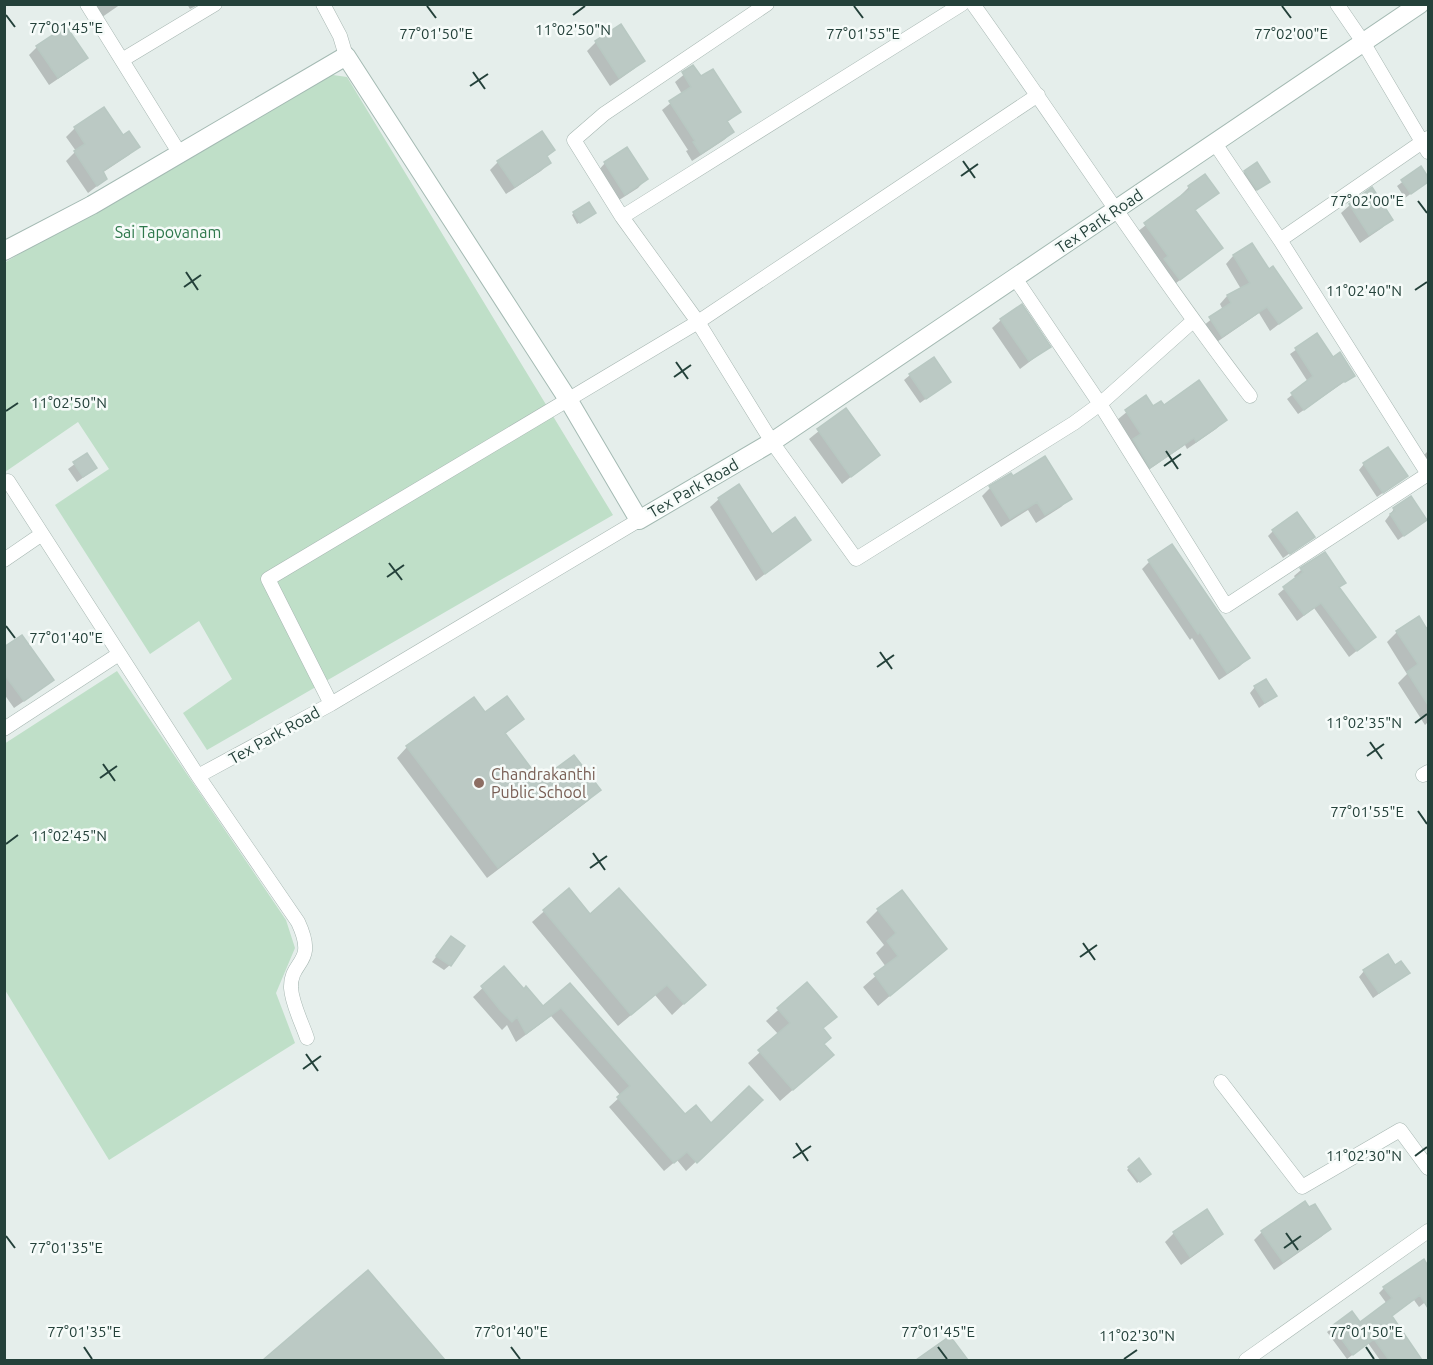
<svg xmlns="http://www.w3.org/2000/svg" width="1433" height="1365" font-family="Ubuntu,sans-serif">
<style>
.green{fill:#bfdfc8}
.shadow{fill:#0003}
.building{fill:#bbc9c4;stroke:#b8c8c2;stroke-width:1.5}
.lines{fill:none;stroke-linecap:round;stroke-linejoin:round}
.street-casing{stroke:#a7b7b2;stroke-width:15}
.secondary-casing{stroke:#a4bab3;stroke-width:20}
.street{stroke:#fff;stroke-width:14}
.secondary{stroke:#fff;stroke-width:18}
.ticks{fill:none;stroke:#24413a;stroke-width:2}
.education-dot{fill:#8d6e63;stroke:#f6fbf9;stroke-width:2}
.labels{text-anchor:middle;stroke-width:5;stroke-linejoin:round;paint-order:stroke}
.street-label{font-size:16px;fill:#24413a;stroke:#f6fbf9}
.park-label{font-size:16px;fill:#2e784c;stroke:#f6fbf9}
.education-label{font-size:16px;fill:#785e54;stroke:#f6fbf9;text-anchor:start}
.ticks-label{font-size:15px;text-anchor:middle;fill:#24413a;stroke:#f6fbf9;stroke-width:5;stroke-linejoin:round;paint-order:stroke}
</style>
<rect width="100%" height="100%" fill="#e5eeeb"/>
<path class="green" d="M326 74 347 77 613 515 207 750 183 713 232 679 199 621 150 654 55 505 109 469 78 422 5 472 4 263Z
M117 671 286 920 295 948 276 993 295 1043 109 1160 5 990 4 744Z"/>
<path class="shadow" d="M83 4H121L95 22Z
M187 4H200L190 9Z
M596 42 643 61 634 69 610 86 587 51Z
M37 47 86 58 77 66 49 85 29 55Z
M693 67 700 78 739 112 726 123 733 132 724 140 692 161 686 151 688 150 662 110 682 94 675 82Z
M103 109 122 137 138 146 129 155 102 173 106 179 88 193 66 161 76 151 66 137 75 128Z
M553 150 546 157 549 163 541 171 506 194 490 170 498 162Z
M605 163 646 179 638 188 616 202 597 172Z
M1421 168 1428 181 1405 198 1397 186Z
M1245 172 1268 182 1251 194 1240 177Z
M1189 187 1217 193 1194 211 1221 248 1171 287 1137 232 1182 197 1181 195Z
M1350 205 1391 219 1382 228 1360 243 1341 213Z
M574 213 592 215 577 224 572 215Z
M1251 245 1269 271 1300 308 1270 331 1259 313 1214 344 1203 326 1223 310 1220 304 1227 296 1241 289 1226 264 1233 256Z
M1001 320 1049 347 1020 369 992 328Z
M1317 335 1332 359 1353 376 1298 414 1287 399 1308 382 1290 354Z
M910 375 949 382 920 403 904 380Z
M1145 397 1153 408 1163 407 1225 420 1216 429 1187 449 1185 445 1141 475 1125 449 1132 442 1117 420Z
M845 410 878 455 842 484 809 439Z
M1428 451V469L1420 459Z
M87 455 96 468 77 482 68 469Z
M1364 464 1406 476 1377 497 1359 470Z
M1013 478 1070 498 1061 507 1036 523 1028 510 1001 527 982 496 990 488Z
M719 499 771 536 809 540 756 581 710 507Z
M1394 509 1425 520 1398 540 1385 521Z
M1273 531 1313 537 1283 558 1268 536Z
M1325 554 1344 582 1338 588 1374 637 1349 657 1314 608 1297 621 1278 594 1296 579 1294 576 1301 570Z
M1149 562 1248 658 1240 666 1219 680 1192 638 1190 640 1142 569Z
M1428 627V722L1425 725 1398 683 1407 674 1387 642 1397 632Z
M4 649 52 680 43 688 14 708 4 694Z
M1255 687 1275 696 1259 708 1250 693Z
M485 714 522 719 504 735 539 783 599 790 588 801 487 878 397 758 407 747Z
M568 890 590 916 692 996 672 1015 655 995 618 1026 532 922Z
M878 910 945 949 878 1006 863 987 886 967 876 953 884 945 866 922Z
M446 944 450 965 444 970 432 962Z
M504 968 523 991 543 1008 570 985 685 1116 711 1125 752 1109 686 1171 677 1160 664 1171 609 1107 621 1096 551 1016 516 1042 507 1025 502 1030 473 997Z
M1364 971 1408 973 1373 998 1359 977Z
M807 984 822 1029 823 1044 820 1066 780 1101 748 1063 779 1035 766 1021Z
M1129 1168 1146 1176 1137 1183 1127 1170Z
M1206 1211 1221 1234 1213 1242 1181 1265 1165 1242 1174 1233Z
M1330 1229 1321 1237 1274 1270 1254 1240 1262 1232Z
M1428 1265V1300L1419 1307 1414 1300 1390 1317 1420 1360H1380L1368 1343 1347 1359 1327 1332 1351 1313 1360 1324 1387 1304 1379 1293 1384 1288Z
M367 1272 443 1360H265Z
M950 1338 966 1360H919Z"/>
<path class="building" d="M621 24 645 61 619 78 595 41Z
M66 26 88 58 58 78 36 46Z
M693 65 701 76 713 69 741 112 727 121 734 132 701 154 693 142 695 141 669 101 691 87 682 72Z
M104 107 123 135 129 131 140 147 103 171 107 179 97 186 74 151 85 144 74 127Z
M542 131 555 150 547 156 551 163 515 187 497 161Z
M627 147 648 179 625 195 604 162Z
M1257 162 1270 182 1257 190 1244 171Z
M1421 166 1428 177V182L1411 194 1401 180Z
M1205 174 1219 193 1195 210 1223 248 1180 280 1164 259 1168 256 1144 223 1190 189 1188 186Z
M1372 187 1393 220 1369 235 1349 204Z
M589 202 596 213 580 223 573 212Z
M1252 243 1269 269 1273 266 1302 308 1279 324 1267 307 1222 337 1209 317 1231 303 1227 295 1250 283 1233 255Z
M1022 304 1051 347 1029 361 1000 319Z
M1317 333 1333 357 1340 352 1355 376 1345 382 1344 381 1304 410 1291 393 1313 376 1295 348Z
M934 357 951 382 926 399 909 374Z
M1199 380 1227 420 1196 442 1194 438 1150 468 1133 439 1141 434 1125 410 1146 395 1153 406 1161 401 1164 405Z
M846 408 880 455 851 477 817 429Z
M1388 447 1408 476 1383 493 1363 463Z
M87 453 97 468 83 477 73 462Z
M1045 456 1072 499 1045 515 1037 502 1010 519 989 486 1011 473 1013 476Z
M739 484 772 534 795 517 811 540 765 574 718 498Z
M1411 496 1427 520 1404 536 1390 514 1395 511 1393 508Z
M1297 512 1315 537 1290 554 1272 530Z
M1172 544 1250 658 1227 673 1200 632 1198 634 1148 560Z
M1325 552 1346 583 1339 587 1376 637 1357 651 1321 603 1304 615 1283 587 1303 572 1300 568Z
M1419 616 1428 631V705L1407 672 1418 664 1396 631Z
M22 635 54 680 24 701 4 674V647Z
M1266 679 1277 696 1265 703 1254 686Z
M507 696 524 719 505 733 540 780 574 755 601 790 498 868 406 746 474 697 485 712Z
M569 888 590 914 619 888 706 985 684 1004 667 985 631 1015 543 910Z
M902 890 947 949 890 996 874 974 898 956 887 941 896 933 877 909Z
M451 936 465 946 451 966 436 956Z
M1388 954 1395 965 1401 961 1410 973 1379 993 1363 970Z
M504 966 524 989 526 986 543 1006 570 983 685 1114 696 1105 711 1123 749 1086 763 1100 697 1163 687 1152 674 1163 617 1097 630 1086 561 1008 526 1034 517 1017 512 1022 500 1010 481 986Z
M807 982 837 1017 823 1028 831 1038 824 1044 834 1055 793 1090 758 1050 790 1023 777 1008Z
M1139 1158 1151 1174 1140 1182 1128 1167Z
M1305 1201 1309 1207 1315 1204 1331 1229 1283 1262 1261 1231Z
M1207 1209 1223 1234 1190 1257 1173 1232Z
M1424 1259 1428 1266V1308L1420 1295 1392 1316 1422 1360H1389L1374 1339 1353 1355 1332 1326 1352 1311 1360 1322 1392 1298 1383 1287Z
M368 1270 445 1360H263Z
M950 1336 968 1360H916Z"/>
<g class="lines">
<g class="street-casing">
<path id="street" d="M87 4 180 154
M323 4 340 36 346 56
M767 4 604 114 574 140 622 217 962 4
M973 4C1066 134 1153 269 1250 396
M1337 4 1363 42 1428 152
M122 60 215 4
M622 217 698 322 772 442 856 559 1074 423 1100 404 1193 321
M1280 240 1428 138
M1015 278 1100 404 1226 606 1428 474 1280 240 1214 142
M8 481 198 776
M4 560 42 534
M331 704 268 579 698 322 1038 95
M4 729 119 654
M1423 775 1428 772
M307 1038C302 1023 292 1004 291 988 290 959 318 965 298 922L198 776 331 704 639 520
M1221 1082 1302 1187 1400 1130 1428 1168
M1246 1360 1428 1231"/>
</g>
<g class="secondary-casing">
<path id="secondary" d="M4 251 92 205 346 56 569 401 639 520 772 442 1420 4"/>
</g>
<use href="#street" class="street"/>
<use href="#secondary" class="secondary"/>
</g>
<path class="ticks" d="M427 6 436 18M854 6 863 18M1282 6 1291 18M6 15 15 27M573 15 585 6M473 72 485 89M470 86 488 74M963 161 975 178M961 176 978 164M1418 201 1427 213M186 272 198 290M184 287 201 275M1415 290 1427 282M676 362 688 379M674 377 691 365M6 411 18 403M1166 451 1178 469M1164 466 1181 454M389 563 402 580M387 577 404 565M6 626 15 638M880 652 892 669M877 667 894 655M1415 723 1427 714M1370 742 1382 759M1367 756 1384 744M103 764 115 781M100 778 117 766M1418 811 1427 824M6 844 18 835M593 853 605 870M590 868 607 856M1083 943 1095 960M1080 957 1097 945M306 1054 318 1071M303 1069 321 1056M796 1143 808 1161M1415 1156 1427 1147M793 1158 811 1146M1286 1233 1298 1250M6 1236 15 1248M1284 1248 1301 1236M84 1347 92 1359M511 1347 520 1359M938 1347 947 1359M1366 1347 1374 1359M1124 1359 1137 1350"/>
<circle class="education-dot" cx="479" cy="783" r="6"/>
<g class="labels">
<g class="street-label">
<text transform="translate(1099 221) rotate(-34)" y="6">Tex Park Road</text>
<text transform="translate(693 488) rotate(-30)" y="6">Tex Park Road</text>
<text transform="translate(274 735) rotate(-29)" y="6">Tex Park Road</text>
</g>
<g class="park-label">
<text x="168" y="238">Sai Tapovanam</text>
</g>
<g class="education-label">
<text x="491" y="780">Chandrakanthi<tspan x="491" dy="18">Public School</tspan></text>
</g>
</g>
<g class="ticks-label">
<text x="66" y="33">77°01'45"E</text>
<text x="573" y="35">11°02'50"N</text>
<text x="1291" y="39">77°02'00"E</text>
<text x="436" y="39">77°01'50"E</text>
<text x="863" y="39">77°01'55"E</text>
<text x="1367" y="206">77°02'00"E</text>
<text x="1364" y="296">11°02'40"N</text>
<text x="69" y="408">11°02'50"N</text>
<text x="66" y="643">77°01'40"E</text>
<text x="1364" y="728">11°02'35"N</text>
<text x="1367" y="817">77°01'55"E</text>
<text x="69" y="841">11°02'45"N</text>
<text x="1364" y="1161">11°02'30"N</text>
<text x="66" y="1253">77°01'35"E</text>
<text x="84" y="1337">77°01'35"E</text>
<text x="511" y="1337">77°01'40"E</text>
<text x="938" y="1337">77°01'45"E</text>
<text x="1366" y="1337">77°01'50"E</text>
<text x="1137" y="1341">11°02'30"N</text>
</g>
<rect width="1433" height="1365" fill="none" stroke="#24413a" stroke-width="12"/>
</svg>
